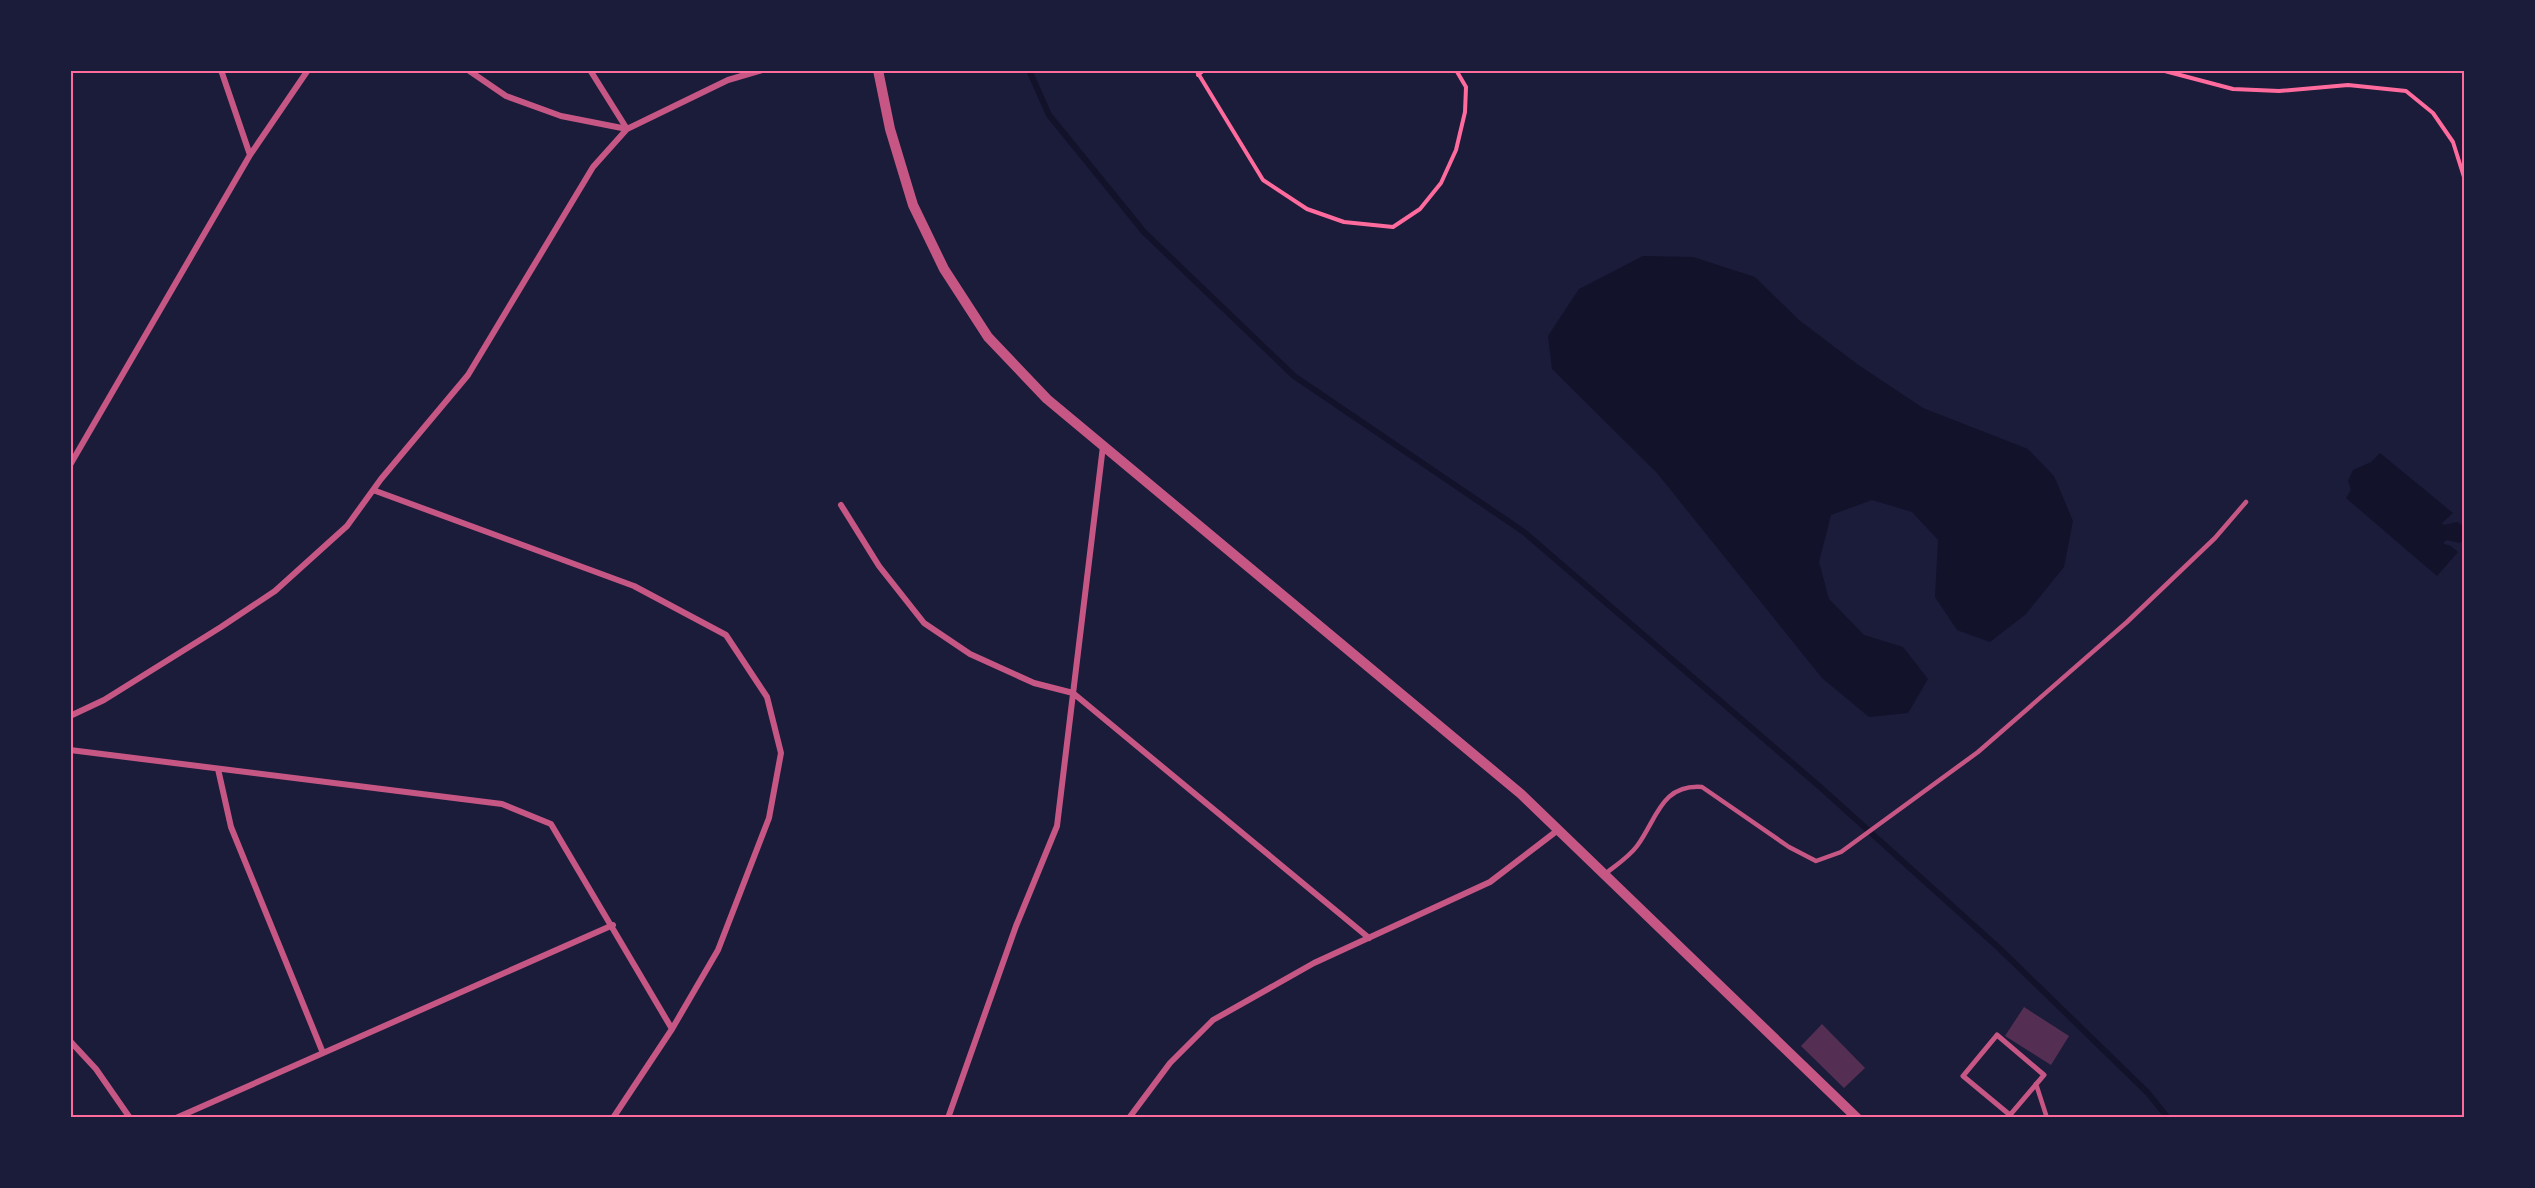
<svg xmlns="http://www.w3.org/2000/svg" width="2535" height="1188" font-family="'Fira Sans',sans-serif">
<style>
.water{fill:#12122b}
.lines{fill:none;stroke-linecap:round;stroke-linejoin:round}
.stream{stroke:#12122b;stroke-width:6}
.building{fill:#542f53}
.path{stroke:#ff6b9d;stroke-width:4}
.service{stroke:#c65784;stroke-width:4.5}
.pedestrian{stroke:#c65784;stroke-width:5}
.minor{stroke:#c65784;stroke-width:6}
.tertiary{stroke:#c65784;stroke-width:10}
.neatline{fill:none;stroke:#ff6b9d;stroke-width:2}
</style>
<rect width="100%" height="100%" fill="#1b1b3a"/>
<path class="water" d="M1643 256 1693 257 1755 277 1799 320 1857 364 1923 408 2028 449 2054 476 2073 521 2064 567 2026 614 1990 642 1957 630 1935 597 1938 540 1912 512 1872 500 1831 515 1819 562 1829 599 1864 635 1903 647 1928 679 1908 713 1869 717 1822 678 1657 473 1552 369 1548 336 1579 289Z
M2380 453 2453 513 2442 523 2444 525 2457 522 2464 526V539L2460 543 2447 540 2444 542V544L2451 546 2458 552 2437 576 2346 498 2351 490 2348 481 2353 470 2371 462Z"/>
<g class="lines">
<path class="stream" d="M1029 70 1049 115 1144 232 1294 376 1524 532 1819 786 2000 949 2148 1093 2168 1118"/>
</g>
<path class="building" d="M2024 1007 2069 1036 2051 1065 2005 1036Z
M1822 1024 1865 1068 1844 1088 1801 1046Z"/>
<g class="lines">
<path class="path" d="M1196 70 1263 180 1307 209 1344 222 1393 227 1420 209 1441 183 1456 150 1465 112 1466 87 1456 70
M2161 70 2233 89 2279 91 2348 85 2406 91 2433 113 2453 142 2464 177
M1198 75 1204 70"/>
<path class="service" d="M1605 874C1615 866 1629 857 1637 846 1657 819 1661 784 1702 787L1789 847 1816 861 1841 852 1978 752 2127 622 2215 538 2246 502
M2036 1084 2047 1118"/>
<path class="pedestrian" d="M1997 1035 2044 1075 2010 1115 1963 1076Z"/>
<path class="minor" d="M221 70 250 155
M468 70 506 96 561 116 627 129
M590 70 627 129
M70 465 250 155 308 70
M373 490 634 586 726 635 767 697 781 753 769 818 718 950 672 1029 613 1118
M841 505 879 566 924 623 970 654 1034 683 1073 693 1369 938
M70 716 104 700 221 627 275 591 347 526 381 479 468 375 593 167 627 129 728 80 762 70
M70 750 502 804 551 824 672 1029
M218 769 231 827 323 1053
M70 1041 96 1069 130 1118
M176 1118 613 925
M948 1118 1016 926 1057 826 1103 446
M1129 1118 1170 1063 1213 1020 1314 963 1490 882 1558 830"/>
<path class="tertiary" d="M878 70 890 129 913 205 944 269 988 337 1047 399 1521 794 1857 1118"/>
</g>
<rect width="2535" height="1188" fill="none" stroke="#1b1b3a" stroke-width="144"/>
<rect x="72" y="72" width="2391" height="1044" class="neatline"/>
</svg>
